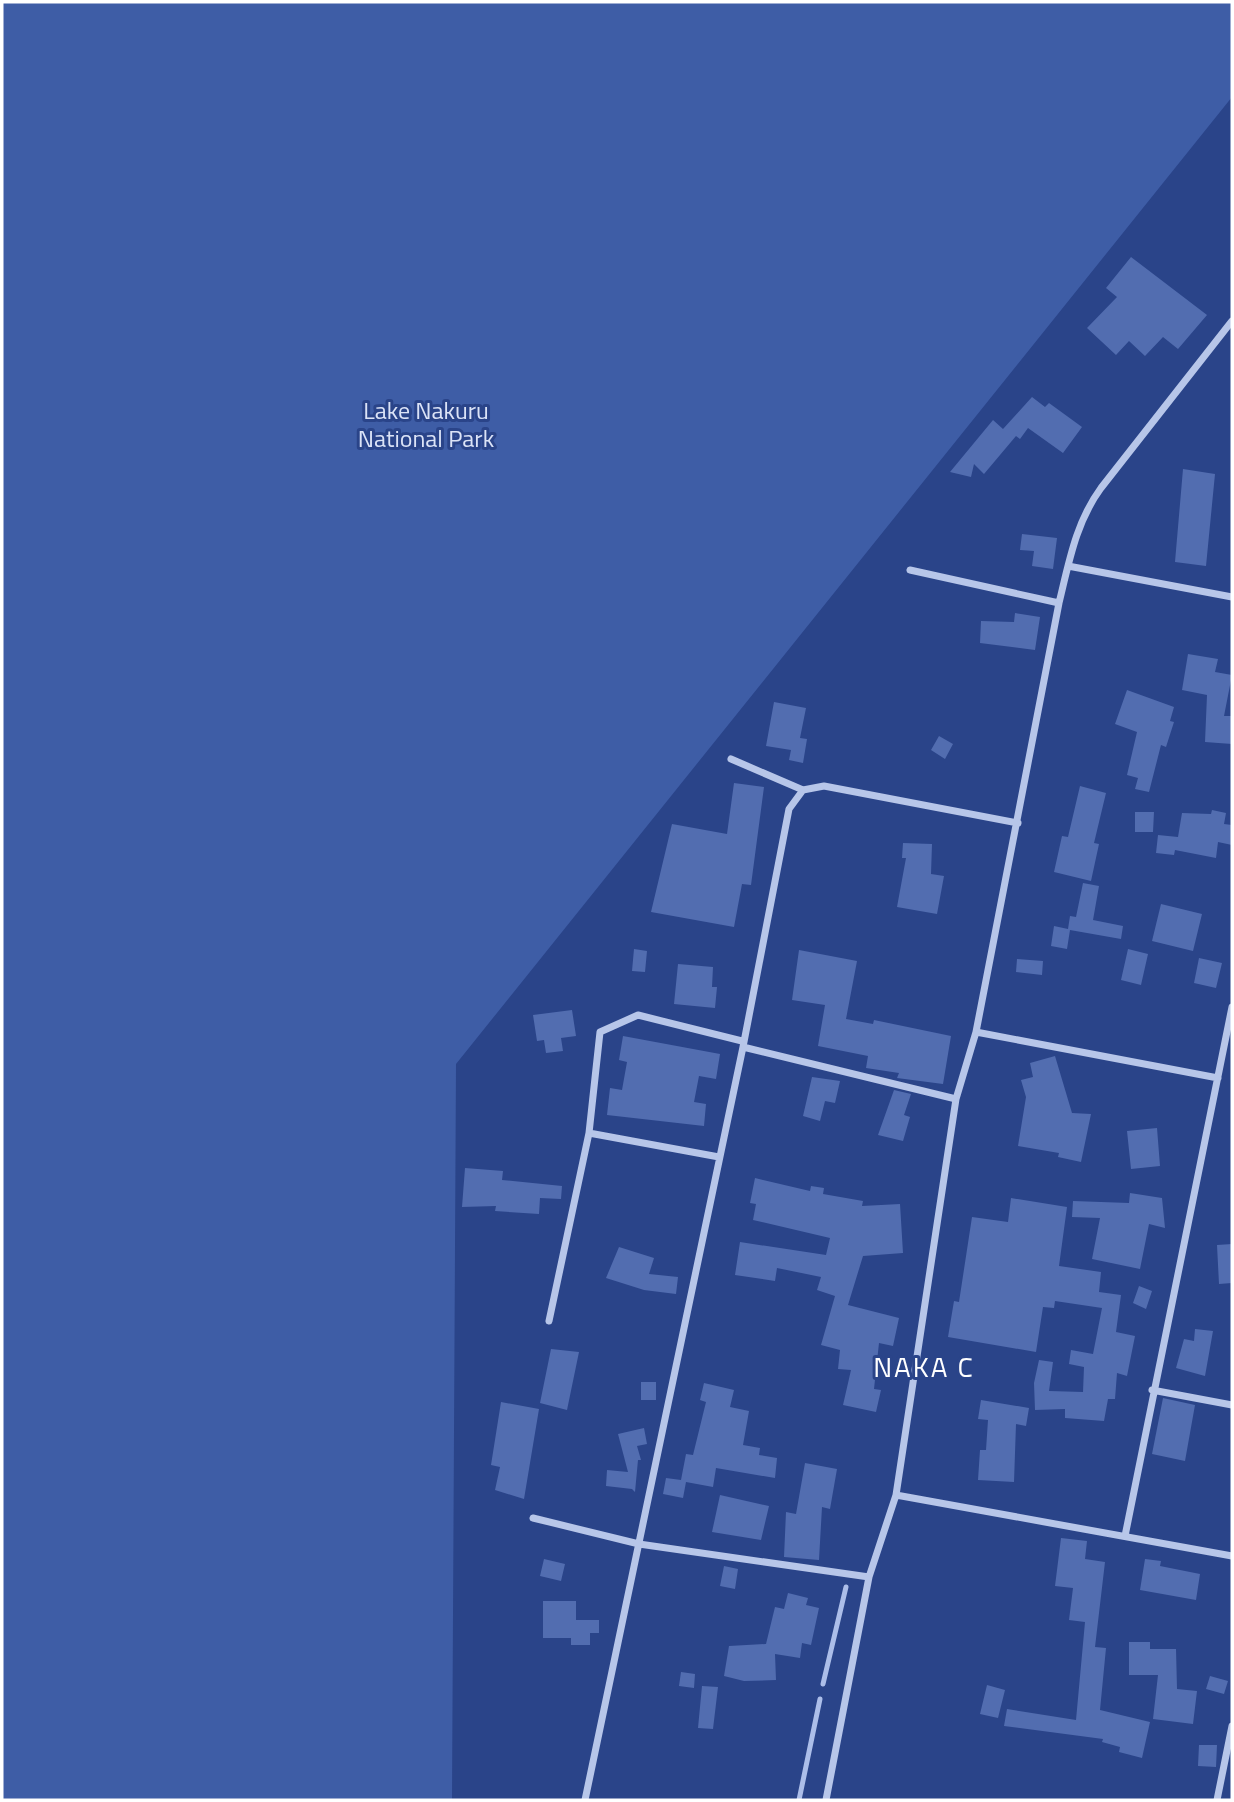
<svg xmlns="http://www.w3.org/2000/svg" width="1234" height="1802" font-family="'Titillium Web',sans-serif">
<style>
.green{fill:#3e5da6}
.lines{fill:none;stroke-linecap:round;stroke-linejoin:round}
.stream{stroke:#acbee9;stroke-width:5}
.building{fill:#526db0}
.street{stroke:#b7c6e9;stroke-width:7}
.labels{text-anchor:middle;stroke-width:6;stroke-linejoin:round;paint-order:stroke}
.park-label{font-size:24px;fill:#dbe3f7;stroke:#2a4489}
.quarter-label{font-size:28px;letter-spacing:2px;fill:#fff;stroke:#2a4489}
</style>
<rect width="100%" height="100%" fill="#2a4489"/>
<path class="green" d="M2 2H1232V97L456 1064 452 1800H2Z"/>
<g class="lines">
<path class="stream" d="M823 1684 846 1587
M799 1800 820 1699"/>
</g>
<path class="building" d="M1131 257 1207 315 1178 349 1163 337 1145 356 1129 341 1116 355 1087 328 1117 297 1106 288Z
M1032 397 1045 407 1049 403 1082 427 1063 453 1028 428 1020 439 1016 436 984 474 974 464 971 477 950 472 993 420 1003 429Z
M1183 469 1215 474 1206 566 1175 562Z
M1022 534 1057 538 1053 569 1032 566 1034 551 1020 550Z
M1015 613 1040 617 1035 650 980 643 981 621 1014 622Z
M1188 654 1218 659 1215 672 1232 675 1224 716H1232V744L1205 742 1207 695 1182 690Z
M1127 690 1174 707 1170 721 1174 722 1166 747 1161 745 1149 792 1135 789 1138 778 1127 775 1137 732 1115 724Z
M774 702 806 708 800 738 807 739 803 763 789 760 791 750 766 746Z
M939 736 953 744 945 759 931 750Z
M734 783 764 787 751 885 742 884 734 927 651 912 672 824 727 834Z
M1080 786 1106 793 1094 843 1099 844 1091 881 1054 872 1062 836 1068 837Z
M1212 810 1226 813 1224 824 1232 825V845L1218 842 1216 858 1175 850 1174 855 1156 853 1158 835 1178 837 1182 813 1211 814Z
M1135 812H1154L1153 832H1135Z
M903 843 932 844 931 874 944 876 937 914 897 907 906 858H902Z
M1083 883 1099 886 1093 920 1123 926 1121 939 1070 930 1067 949 1051 946 1054 926 1068 929 1070 916 1076 917Z
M1161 904 1202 914 1193 951 1152 941Z
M634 949 647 951 645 972 632 971Z
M1128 949 1148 954 1141 985 1121 980Z
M799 950 857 961 846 1019 873 1024 874 1020 951 1036 943 1084 897 1078 899 1073 866 1068 868 1056 818 1046 825 1005 792 1000Z
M1199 958 1222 963 1216 988 1194 983Z
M1017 959 1043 961 1042 975 1016 972Z
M678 964 713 967 712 987H717L715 1008 674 1004Z
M572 1010 576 1036 561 1038 563 1051 546 1053 544 1040 537 1041 533 1015Z
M623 1036 720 1054 716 1079 699 1076 694 1102 706 1104 704 1126 607 1115 610 1088 622 1090 627 1062 619 1060Z
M1055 1056 1072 1113 1091 1114 1081 1162 1058 1157 1059 1153 1018 1146 1026 1097 1021 1080 1033 1077 1030 1063Z
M812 1077 840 1081 835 1103 825 1101 820 1121 803 1116Z
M894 1090 911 1094 904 1115 910 1117 903 1141 878 1135Z
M1157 1128 1160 1166 1131 1169 1127 1131Z
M465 1168 503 1171 502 1180 562 1186 561 1199 540 1198 539 1214 495 1211 496 1206 462 1207Z
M755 1178 810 1191 811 1186 824 1188 823 1194 863 1201 862 1206 900 1204 903 1253 863 1256 848 1305 899 1318 893 1346 879 1343 874 1389 881 1390 876 1412 843 1405 851 1370 838 1369 840 1350 821 1345 835 1296 817 1290 821 1277 777 1268 775 1281 735 1275 740 1242 826 1255 830 1238 753 1220 756 1204 750 1203Z
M1130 1193 1162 1198 1165 1228 1149 1224 1140 1269 1092 1259 1100 1218 1072 1217 1073 1201 1129 1203Z
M1011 1198 1067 1207 1059 1266 1101 1272 1099 1292 1121 1295 1116 1332 1135 1336 1127 1376 1117 1373 1115 1399H1108L1104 1421 1065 1418V1409L1035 1410 1034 1383 1039 1360 1053 1362 1049 1391 1083 1392 1084 1367 1069 1364 1071 1350 1093 1354 1102 1308 1055 1301 1054 1308 1043 1307 1036 1352 948 1337 954 1301 959 1302 972 1217 1008 1222Z
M1232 1244V1283L1219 1284 1217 1245Z
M619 1247 654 1258 649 1274 678 1277 676 1294 644 1290 606 1278Z
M1139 1286 1152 1291 1146 1309 1133 1303Z
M1195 1329 1213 1331 1205 1376 1176 1368 1184 1339 1194 1341Z
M551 1349 579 1352 567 1410 540 1403Z
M641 1382H656V1400H641Z
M704 1383 734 1390 730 1407 749 1411 743 1445 760 1448 759 1455 777 1458 775 1478 716 1468 713 1487 686 1482 683 1498 663 1494 666 1478 681 1480 686 1454 693 1455 706 1402 700 1400Z
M1163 1398 1195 1405 1185 1461 1152 1454Z
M981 1400 1029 1408 1026 1426 1016 1424 1014 1482 978 1480 980 1450H986L988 1420 978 1419Z
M501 1402 539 1409 524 1499 495 1490 500 1467 491 1465Z
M644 1428 647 1444 637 1446 641 1460H638L635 1492 632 1489 606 1486 607 1470 628 1472 618 1434Z
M805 1463 837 1469 830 1509 822 1507 819 1560 784 1557 786 1512 796 1514Z
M720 1495 769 1506 761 1540 712 1532Z
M1061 1538 1087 1541 1085 1559 1105 1562 1095 1647 1106 1648 1100 1710 1150 1722 1142 1758 1119 1752 1120 1747 1102 1742 1103 1739 1004 1726 1007 1709 1076 1720 1085 1622 1069 1620 1073 1588 1055 1586Z
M544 1559 565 1564 561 1581 540 1576Z
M1145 1559 1161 1561 1160 1566 1200 1574 1196 1600 1140 1590Z
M724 1566 738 1569 735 1589 720 1586Z
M788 1593 808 1598 806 1605 819 1608 811 1645 802 1643 800 1658 775 1654 776 1680 744 1681 724 1676 729 1646 766 1644 775 1607 784 1609Z
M543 1601H576V1620H599V1633H590V1645H571V1638H543Z
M1129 1642H1150V1649H1176L1177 1689 1197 1691 1193 1724 1153 1719 1158 1675H1129Z
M681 1672 695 1674 694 1688 679 1686Z
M1210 1676 1228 1681 1224 1694 1206 1689Z
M987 1685 1005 1690 998 1718 980 1714Z
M702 1686 718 1687 713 1729 698 1728Z
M1199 1745H1217L1216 1767 1198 1766Z"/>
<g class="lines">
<path class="street" d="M1068 566 1232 597
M910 570 1059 603
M731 759 803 790
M976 1032 1218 1078
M743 1047 956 1099
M589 1133 719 1157
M549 1321 589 1133 600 1032 638 1015 742 1041
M1152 1390 1232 1405
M896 1495 1232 1556
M533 1518 639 1544 869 1577 896 1495 956 1099 976 1032 1059 603C1069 562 1076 522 1101 488L1232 321
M1125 1536 1232 1007
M585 1800 743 1047 789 809 803 790 824 786 1018 823
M826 1800 869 1577
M1217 1800 1232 1726"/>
</g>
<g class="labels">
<g class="park-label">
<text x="426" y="419">Lake Nakuru<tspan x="426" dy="28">National Park</tspan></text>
</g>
<g class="quarter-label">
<text x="924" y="1377">NAKA C</text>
</g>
</g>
<rect width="1234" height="1802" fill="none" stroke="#ffffff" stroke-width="7"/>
</svg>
